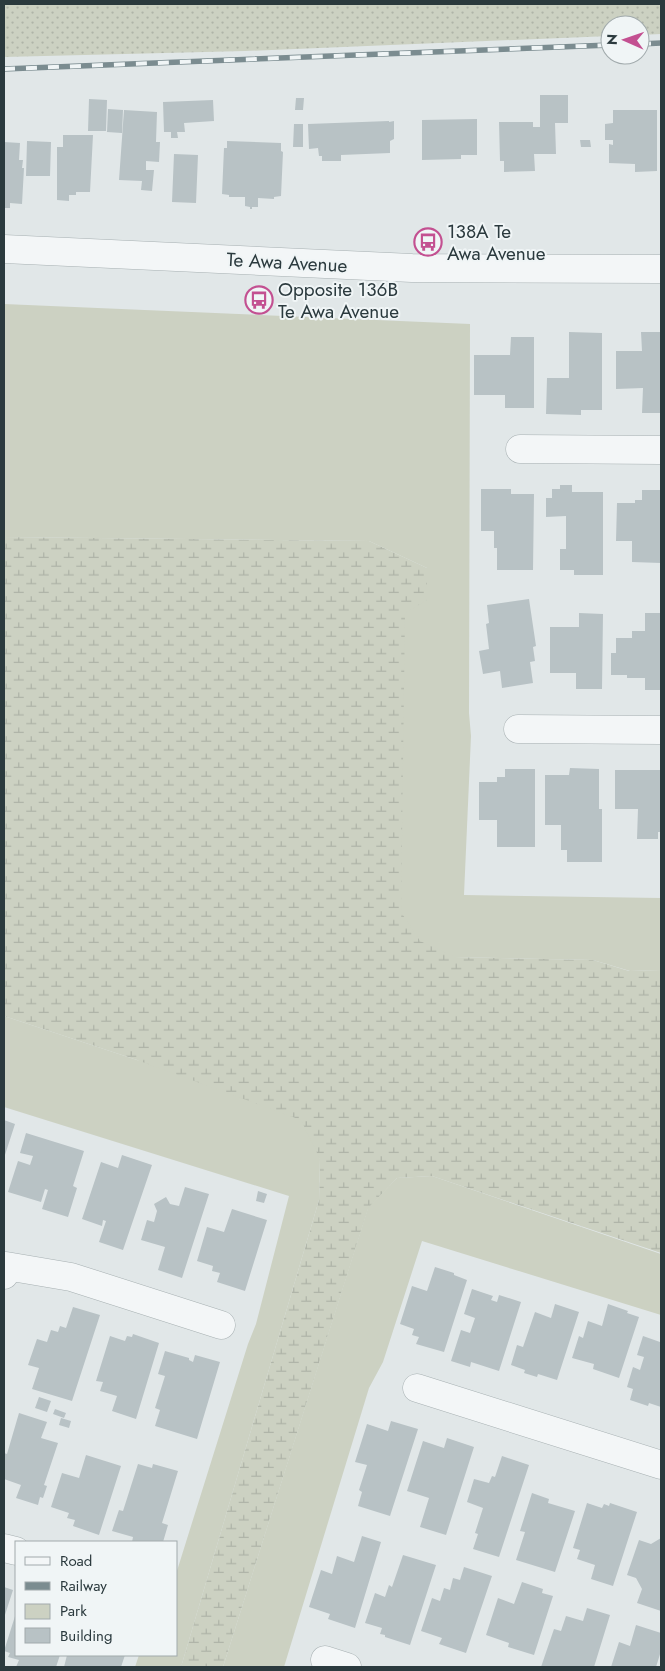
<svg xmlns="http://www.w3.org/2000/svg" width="665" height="1671" font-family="Jost,sans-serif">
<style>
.grass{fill:url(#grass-dots)}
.wetland{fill:url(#wetland-marsh)}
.park{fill:#ccd1c2}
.building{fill:#b8c2c5}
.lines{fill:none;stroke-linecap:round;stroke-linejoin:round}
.minor-casing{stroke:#a7b0b2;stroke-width:29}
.minor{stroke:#f3f6f7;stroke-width:28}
.rail-casing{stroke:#7b8c90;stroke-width:5.5}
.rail{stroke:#f0f5f6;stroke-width:4;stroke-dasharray:11;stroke-linecap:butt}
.labels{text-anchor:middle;stroke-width:4;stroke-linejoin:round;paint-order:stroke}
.poi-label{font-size:19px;fill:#2b3a3e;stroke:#f0f5f6;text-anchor:start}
.street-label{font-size:19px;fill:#2b3a3e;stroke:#f0f5f6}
</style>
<defs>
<pattern id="grass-dots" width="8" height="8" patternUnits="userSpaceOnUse" patternTransform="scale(1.25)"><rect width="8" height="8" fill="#ccd1c2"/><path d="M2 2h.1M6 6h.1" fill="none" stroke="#afb4a8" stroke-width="1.8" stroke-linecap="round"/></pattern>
<pattern id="wetland-marsh" width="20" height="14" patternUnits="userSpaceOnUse" patternTransform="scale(1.25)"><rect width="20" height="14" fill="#ccd1c2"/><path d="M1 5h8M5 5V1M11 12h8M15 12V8" fill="none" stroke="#afb4a8"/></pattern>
</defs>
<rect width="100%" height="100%" fill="#e1e7e8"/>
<path class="grass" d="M4 4H661V34L640 35V25H610V36L245 51 4 57Z"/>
<path class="wetland" d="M4 537 369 541 427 568V600L455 957 593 960 629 971 661 970V1253L432 1176 397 1178 368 1209 223 1667H181L319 1200 320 1159 137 1060 4 1016Z"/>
<path class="park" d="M4 304 470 324 469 713 471 736 464 895 661 898V970L630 971 593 960 455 957 420 941 401 912 405 613 427 600V568L369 541 4 537Z
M4 1016 137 1060 301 1120 320 1159 319 1200 181 1667H135L139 1655H176V1574L248 1344 256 1324 289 1196 4 1107Z
M432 1176 661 1254V1315L422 1241 383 1362 369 1388 284 1667H223L368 1208 397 1178Z"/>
<path class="building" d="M540 95H568V123H555L556 154H534L535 171 504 172V161H500L499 122H533V127H540Z
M296 98H304L303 110H295Z
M89 99 107 100 106 131H88Z
M213 100 214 121 184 123 185 132H177L178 138H171V132H164L163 102Z
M108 109 123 110 122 133 107 132Z
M124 110 157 112 156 142H160L159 162 146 161V170H154L152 191 141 190 142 181 119 180Z
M613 110H657V171L635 172V164L609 163V144L613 145V140H605V124L613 123Z
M477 119V155H461V159L422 160V120Z
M389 121V122L394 121V139L390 141V153L341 155V161H322V156H319L318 148 309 149 308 124Z
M294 124H303V147H293Z
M63 135H93L90 192H76V195H69V201L57 200V147H63Z
M580 140H590L591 147H581Z
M27 141 51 142 50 176H26Z
M227 141 281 143V151L283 152 281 196 274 197V199L258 198V207H252V209H250V207L245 206V197H229V195L222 194 224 148H227Z
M4 142 20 143 19 160H23L22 168H24L22 204 10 203V208H4Z
M174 154 198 155 196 203 172 202Z
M569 332 602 333V410H581V415L546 414 547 378H569Z
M641 332H661V413H642L643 388 616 389V351H642Z
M511 337H534V408H505V395H474V355H510Z
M560 485H572V492H603V575H574V570H560V549H566V516L546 517V498H552V489H560Z
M481 489H511V494H534L533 570H497V548H494V531H481Z
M642 490H661V563L632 562V541H616L617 503H635V500H642Z
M529 599 536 646 533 647 535 661 530 662 533 683 502 688 500 671 483 674 479 651 489 649 486 624 489 623 487 605Z
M579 613 603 614 602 689H576V673H550V627H579Z
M645 613H661V690H645V678H627V675H611V653H616V638H632V631H645Z
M570 768 599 769V809H602V862H567V850H561V825H545V775H569Z
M505 769H535V847H497V820H479V782H497V777H505Z
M615 770H661V832H658V839H637L638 809H615Z
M4 1120 15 1124 4 1158Z
M26 1133 84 1151 73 1186 77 1188 68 1217 42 1209 48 1190 45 1189 41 1202 8 1192 18 1161 30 1165 33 1156 20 1153Z
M122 1155 152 1165 123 1250 99 1242 106 1221 103 1220 102 1226 82 1219 101 1162 118 1168Z
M185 1187 209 1194 182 1278 158 1270 165 1247 141 1240 147 1220 154 1222 157 1211 154 1204 166 1197 170 1204 179 1206Z
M258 1191 267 1194 264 1203 256 1201Z
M232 1209 267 1220 245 1291 217 1282 220 1273 212 1271 213 1266 197 1261 207 1227 224 1232Z
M435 1267 454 1273V1275L467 1280 444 1352 416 1344 419 1337 412 1335 414 1329 400 1324 412 1286 427 1291Z
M472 1289 493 1296 491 1300 497 1302 499 1295 521 1302 499 1371 471 1362 470 1367 451 1361 461 1330 470 1333 475 1318 464 1314Z
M555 1304 579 1312 557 1380 538 1374 537 1377 524 1373 525 1370 511 1365 517 1345 523 1347 535 1312 551 1318Z
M608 1304 628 1311 627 1313 639 1317 619 1378 593 1369 594 1364 572 1358 579 1336 583 1338 588 1321 602 1326Z
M73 1307 100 1315 72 1401 32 1389 39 1368 28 1365 37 1339 47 1342 51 1330 58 1332 60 1326 66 1328Z
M133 1334 159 1343 136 1419 112 1411 117 1396 100 1391 103 1382 96 1381 110 1336 125 1341 127 1336 132 1337Z
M643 1336 660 1342 661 1338V1407L649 1403 648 1406 630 1400 633 1389 627 1387 633 1367 640 1370 644 1357 637 1355Z
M165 1351 189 1358V1360L193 1362 195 1355 220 1362 197 1439 155 1426 160 1410 155 1408 165 1376 158 1374Z
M39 1397 51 1401 47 1412 35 1408Z
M55 1409 66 1413 64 1418 53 1414Z
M19 1413 47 1422 41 1438 58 1443 44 1485 47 1486 43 1498 40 1497 38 1505 16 1498 21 1485 4 1479V1453L7 1454Z
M61 1418 71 1421 69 1428 59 1425Z
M391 1421 418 1429 390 1516 358 1506 362 1492 359 1490 367 1465 355 1462 367 1424 388 1431Z
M447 1438 474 1447 446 1535 420 1527 429 1498 407 1491 423 1441 444 1448Z
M86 1455 121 1466 99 1535 73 1526 75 1520 67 1518 69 1513 51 1507 62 1473 79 1478Z
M502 1456 529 1465 499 1557 473 1549 478 1534 475 1533 483 1508 467 1502 474 1479 489 1483 492 1476 495 1477Z
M138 1464 152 1468 153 1464 178 1471 162 1523 168 1525 163 1542H132L133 1537 112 1531 119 1510 123 1511Z
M532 1493 549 1499 548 1503 575 1511 555 1572 516 1560 525 1532 520 1531Z
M587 1503 602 1508 604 1504 609 1506 610 1503 637 1512 613 1586 591 1579 595 1565 577 1559 580 1550 573 1548Z
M362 1536 381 1542 355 1628 328 1619 330 1614 309 1607 321 1570 332 1574 337 1556 354 1562Z
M661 1538V1611L637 1603 642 1589 636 1578 627 1575 639 1540 651 1544Z
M403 1555 436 1565 410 1645 385 1637V1635L380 1634 382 1628 365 1623 375 1593 385 1597 389 1585 392 1587Z
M464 1567 492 1576 466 1653 439 1644 442 1638 421 1631 432 1598 440 1601 444 1588 450 1590 453 1578 460 1580Z
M522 1582 543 1589 542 1593 553 1596 534 1655 508 1647 509 1643 486 1635 498 1598 514 1604Z
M4 1587 13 1590 4 1618Z
M587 1608 610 1615 594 1667H541L554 1629 561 1631 566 1616 583 1621Z
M16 1613V1655H60L56 1667H16L19 1660 8 1657 10 1653 4 1651Z
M636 1625 661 1633V1651L656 1667H611L619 1642 630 1646Z
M67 1655H125L121 1667H64Z"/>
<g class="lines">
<g class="minor-casing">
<path id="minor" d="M4 249 412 268 661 269
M520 449 661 450
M518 729 661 730
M4 1275 6 1266 71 1277 221 1325
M417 1388 661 1465
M4 1548 16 1551
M325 1660 347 1667"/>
</g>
<use href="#minor" class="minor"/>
<g class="rail-casing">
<path id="rail" d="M640 44 661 43
M4 69 610 45"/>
</g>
<use href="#rail" class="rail"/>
</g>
<defs>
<g id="bus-ring" transform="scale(1.4375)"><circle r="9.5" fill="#f0f5f6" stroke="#c35091" stroke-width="1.5"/><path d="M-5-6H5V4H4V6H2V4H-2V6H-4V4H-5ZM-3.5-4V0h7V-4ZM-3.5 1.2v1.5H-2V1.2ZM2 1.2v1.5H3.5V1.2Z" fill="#c35091"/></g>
</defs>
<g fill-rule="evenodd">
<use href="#bus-ring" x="428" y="242"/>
<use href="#bus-ring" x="259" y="300"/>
</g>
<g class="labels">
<g class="poi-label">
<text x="447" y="238">138A Te<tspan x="447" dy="22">Awa Avenue</tspan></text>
<text x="278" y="296">Opposite 136B<tspan x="278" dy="22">Te Awa Avenue</tspan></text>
</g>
<g class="street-label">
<text transform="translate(287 262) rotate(3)" y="7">Te Awa Avenue</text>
</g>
</g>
<rect width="665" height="1671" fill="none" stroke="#2b3a3e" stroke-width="10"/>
<rect x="15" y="1541" width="162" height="115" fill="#f0f5f6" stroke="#a1aaac"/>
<rect x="25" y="1557" width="25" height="8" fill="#f3f6f7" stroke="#a1aaac"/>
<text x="60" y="1566" font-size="15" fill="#2b3a3e">Road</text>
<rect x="25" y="1582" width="25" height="8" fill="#7b8c90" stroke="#a1aaac"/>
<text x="60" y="1591" font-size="15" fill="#2b3a3e">Railway</text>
<rect x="25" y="1604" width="25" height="15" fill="#ccd1c2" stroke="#a1aaac"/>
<text x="60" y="1616" font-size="15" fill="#2b3a3e">Park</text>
<rect x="25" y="1628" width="25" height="15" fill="#b8c2c5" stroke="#a1aaac"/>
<text x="60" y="1641" font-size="15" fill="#2b3a3e">Building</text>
<g transform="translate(625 40) rotate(272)"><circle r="24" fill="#f0f5f6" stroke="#a1aaac"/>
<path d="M0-4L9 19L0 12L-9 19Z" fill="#c35091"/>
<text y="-8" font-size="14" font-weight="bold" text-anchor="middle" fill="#2b3a3e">N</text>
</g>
</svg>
